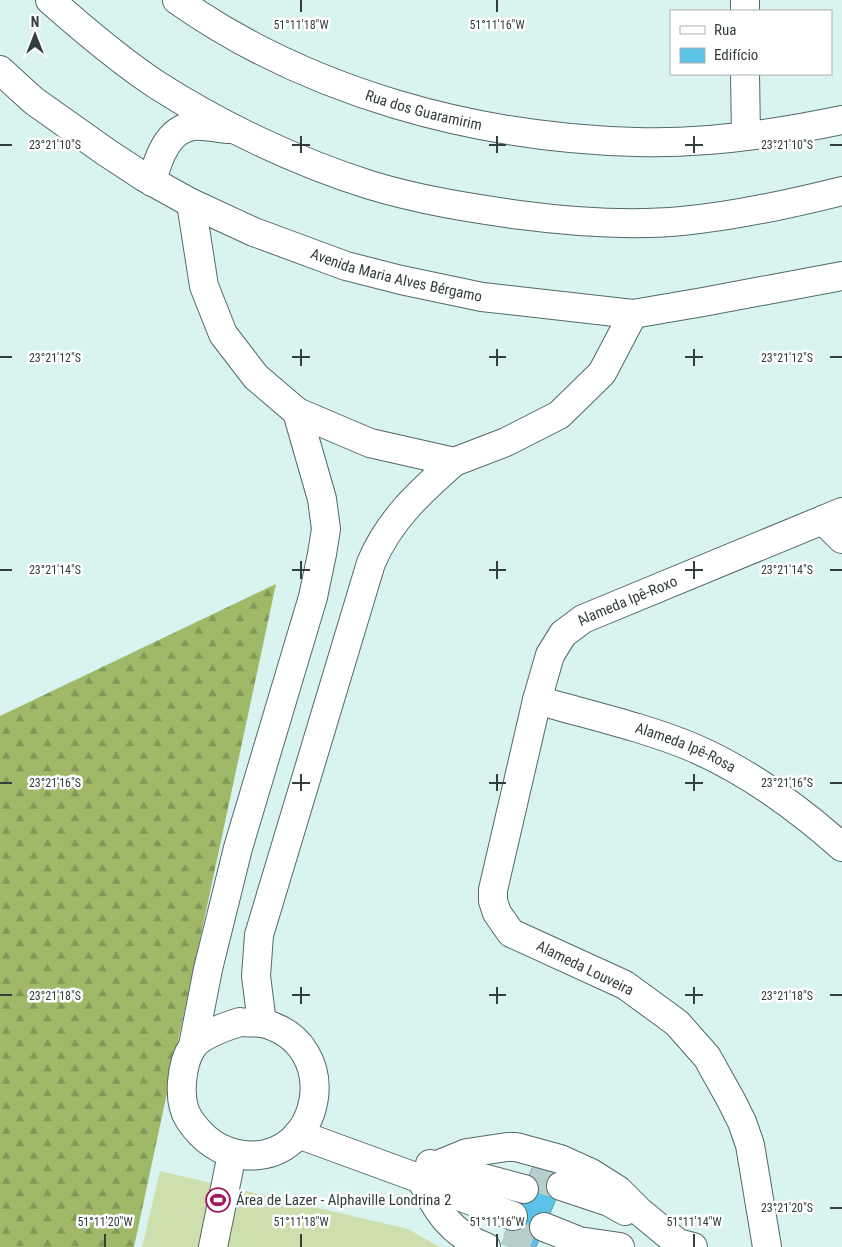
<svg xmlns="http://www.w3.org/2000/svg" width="842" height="1247" font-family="'Roboto Condensed',sans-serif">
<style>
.grass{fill:#cddfad}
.forest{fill:url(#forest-firs)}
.building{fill:#5ac3e7;stroke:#8399a1}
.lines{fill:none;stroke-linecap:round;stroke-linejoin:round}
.minor-tunnel{stroke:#b7cfcc;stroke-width:28;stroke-dasharray:28 14;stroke-linecap:butt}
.minor-casing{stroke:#526967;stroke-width:30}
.minor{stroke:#fff;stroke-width:28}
.ticks{fill:none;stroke:#343e3d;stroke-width:2}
.labels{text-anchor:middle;stroke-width:5;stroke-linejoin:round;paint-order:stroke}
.street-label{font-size:15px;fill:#343e3d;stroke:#fff}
.poi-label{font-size:15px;fill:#343e3d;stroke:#fff;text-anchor:start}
.ticks-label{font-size:12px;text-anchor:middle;fill:#343e3d;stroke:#fff;stroke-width:5;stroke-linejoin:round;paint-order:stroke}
</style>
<defs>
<pattern id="forest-firs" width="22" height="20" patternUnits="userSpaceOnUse" patternTransform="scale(1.25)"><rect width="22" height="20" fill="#9fb969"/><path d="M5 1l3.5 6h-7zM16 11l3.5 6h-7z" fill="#829858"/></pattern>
</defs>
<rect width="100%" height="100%" fill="#d8f3f0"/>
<path class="grass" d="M160 1171 408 1229 440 1247H142Z"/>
<path class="forest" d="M276 584 134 1247H0V716Z"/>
<path class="building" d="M536 1159 568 1171 536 1247H534L504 1236Z"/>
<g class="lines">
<path class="minor-tunnel" d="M530 1175 561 1186
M506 1231 538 1244"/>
<g class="minor-casing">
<g id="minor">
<path d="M50 0C84 30 119 60 157 85 221 126 297 162 370 185 419 200 470 208 520 215 573 222 629 226 682 221 736 216 790 204 842 191"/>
<path id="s1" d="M177 0C309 93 477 138 636 142 703 144 776 134 842 120"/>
<path d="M745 0V11"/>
<path id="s2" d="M0 70 34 101 106 152 144 177 191 203 254 232 346 266 401 280 482 297 633 314 703 302 842 276"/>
<path d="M745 74 746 136"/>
<path d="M152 182C157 161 167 129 193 126 204 125 217 128 228 129"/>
<path d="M191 203 204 286 223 334 256 377 297 412 370 443 454 462 506 442 559 415 602 373 633 314"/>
<path d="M823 520 842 539"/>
<path id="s3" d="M537 700C589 715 644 727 694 748 749 772 797 807 842 847"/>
<path d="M240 1022C247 1023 255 1022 262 1023 345 1043 323 1164 243 1155 219 1152 202 1139 189 1119 177 1101 181 1063 193 1046 201 1035 227 1026 240 1022Z"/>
<path d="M262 1023 256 976 259 935 371 563C389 520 420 492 454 462"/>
<path d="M193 1046 208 969 238 848 313 597 322 554 326 529 322 499 297 412"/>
<path d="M298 1134 421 1179 461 1197 513 1216"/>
<path d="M430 1164 524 1189"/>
<path d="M435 1166 467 1153 507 1147H516L560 1159 591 1173 618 1190 639 1211 678 1243 693 1247"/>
<path d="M421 1179C437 1211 451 1234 486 1247"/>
<path d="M561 1186 609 1202 625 1211"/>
<path d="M544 1227 579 1241 620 1247"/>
<path d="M213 1247 232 1154"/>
<path id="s4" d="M767 1247 750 1145 742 1122 731 1100 707 1057 677 1023 625 985 511 933 497 913 493 901V890L537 700 550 655 563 634 583 619 842 512"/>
</g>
</g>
<use href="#minor" class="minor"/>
</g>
<path class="ticks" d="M301 0V12M497 0V12M301 136V153M497 136V153M694 136V153M0 145H12M292 145H310M489 145H506M685 145H703M830 145H842M301 349V366M497 349V366M694 349V366M0 357H12M292 357H310M489 357H506M685 357H703M830 357H842M301 561V579M497 561V579M694 561V579M0 570H12M292 570H310M489 570H506M685 570H703M830 570H842M301 774V791M497 774V791M694 774V791M0 783H12M292 783H310M489 783H506M685 783H703M830 783H842M301 987V1004M497 987V1004M694 987V1004M0 995H12M292 995H310M489 995H506M685 995H703M830 995H842M830 1208H842M105 1234V1247M301 1234V1247M497 1234V1247M694 1234V1247"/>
<defs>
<g id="stadium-ring" transform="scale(1.25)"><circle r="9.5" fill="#fff" stroke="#a2155d" stroke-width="1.5"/><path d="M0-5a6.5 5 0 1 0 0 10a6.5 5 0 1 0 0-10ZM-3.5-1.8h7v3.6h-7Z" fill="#a2155d"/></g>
</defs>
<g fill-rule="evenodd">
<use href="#stadium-ring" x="218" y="1200"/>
</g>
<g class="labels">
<g class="street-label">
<text dy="5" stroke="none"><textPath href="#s1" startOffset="272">Rua dos Guaramirim</textPath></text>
<text dy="5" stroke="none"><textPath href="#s2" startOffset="452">Avenida Maria Alves Bérgamo</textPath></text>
<text dy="5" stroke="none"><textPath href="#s4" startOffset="824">Alameda Ipê-Roxo</textPath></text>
<text dy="5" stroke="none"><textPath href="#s3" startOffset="156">Alameda Ipê-Rosa</textPath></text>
<text transform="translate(585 968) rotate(26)" y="5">Alameda Louveira</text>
</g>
<g class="poi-label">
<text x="236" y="1205">Área de Lazer - Alphaville Londrina 2</text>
</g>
</g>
<g class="ticks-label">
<text x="301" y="29">51°11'18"W</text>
<text x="497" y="29">51°11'16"W</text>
<text x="55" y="149">23°21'10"S</text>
<text x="787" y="149">23°21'10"S</text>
<text x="55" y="362">23°21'12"S</text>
<text x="787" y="362">23°21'12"S</text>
<text x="55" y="574">23°21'14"S</text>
<text x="787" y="574">23°21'14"S</text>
<text x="55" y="787">23°21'16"S</text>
<text x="787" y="787">23°21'16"S</text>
<text x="55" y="1000">23°21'18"S</text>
<text x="787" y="1000">23°21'18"S</text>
<text x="787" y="1212">23°21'20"S</text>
<text x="105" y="1226">51°11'20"W</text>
<text x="301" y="1226">51°11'18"W</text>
<text x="497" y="1226">51°11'16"W</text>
<text x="694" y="1226">51°11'14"W</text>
</g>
<rect x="670" y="10" width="162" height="65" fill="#ffffff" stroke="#aeb2b1"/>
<rect x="680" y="26" width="25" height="8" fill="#ffffff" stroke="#aeb2b1"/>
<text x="714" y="35" font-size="15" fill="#343e3d">Rua</text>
<rect x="680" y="48" width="25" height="15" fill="#5ac3e7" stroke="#aeb2b1"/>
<text x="714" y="60" font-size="15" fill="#343e3d">Edifício</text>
<g transform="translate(35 35)" stroke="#ffffff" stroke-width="4" paint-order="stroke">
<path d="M0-4L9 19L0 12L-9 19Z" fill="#343e3d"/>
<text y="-8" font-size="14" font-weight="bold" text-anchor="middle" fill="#343e3d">N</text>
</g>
</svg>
